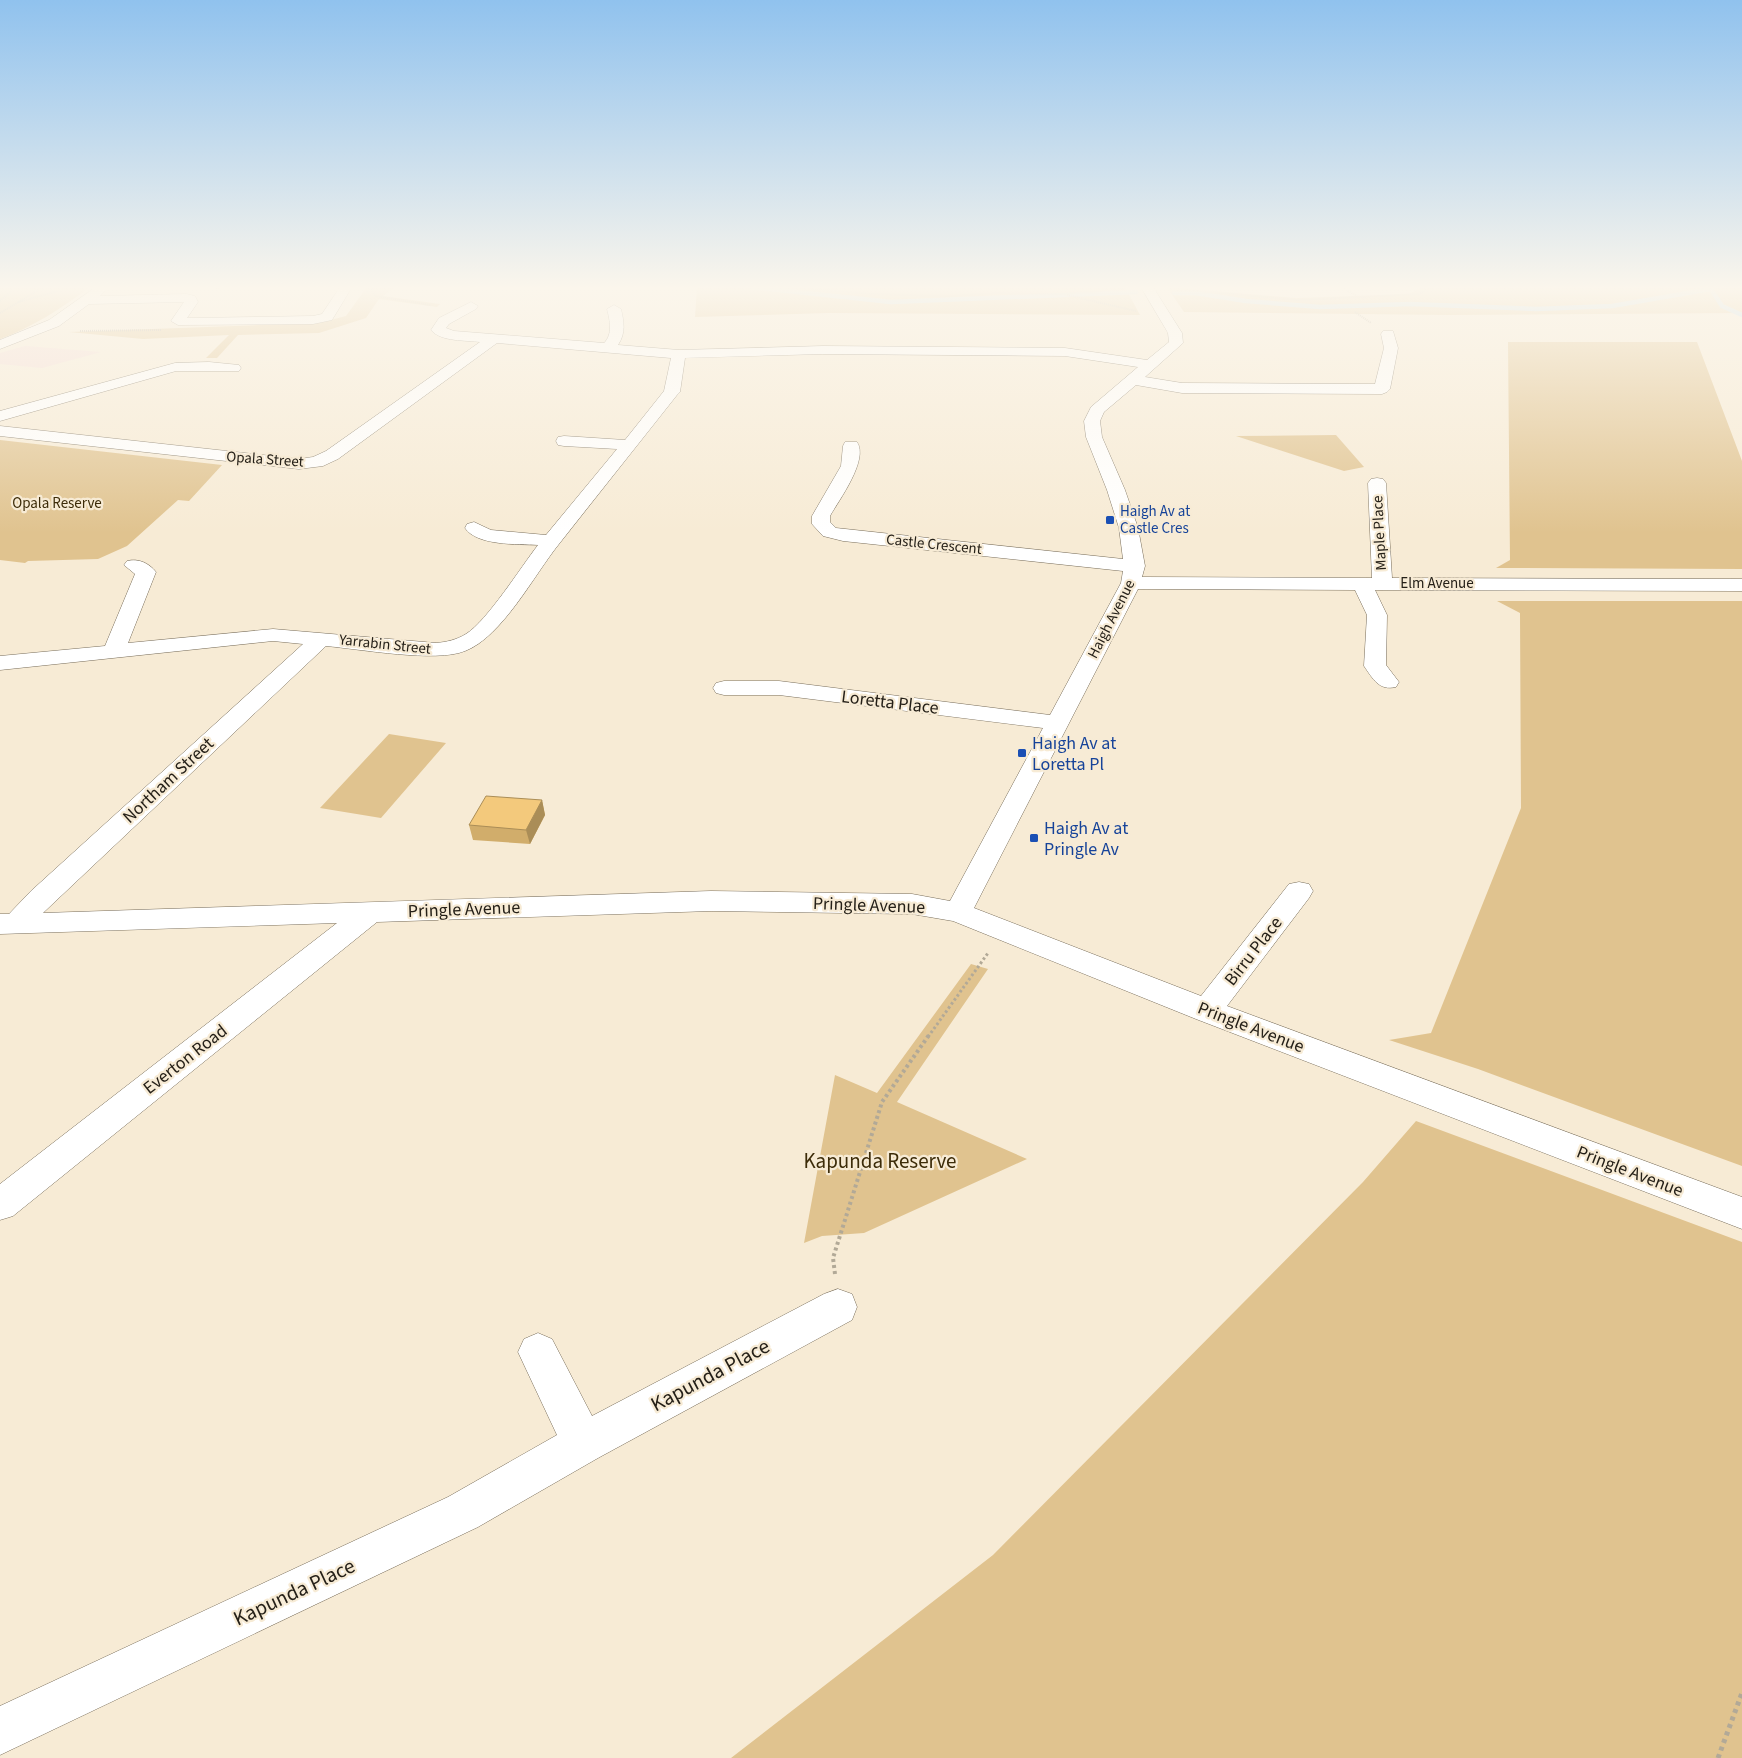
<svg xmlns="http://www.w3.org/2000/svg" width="1742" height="1758" font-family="'Source Sans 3',sans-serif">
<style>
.education{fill:#f5dcd4}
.green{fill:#e0c38f}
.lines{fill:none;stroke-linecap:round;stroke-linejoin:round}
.stream{stroke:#acd8f8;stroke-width:4.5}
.minor-casing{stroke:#796e5b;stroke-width:1}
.path-far3{stroke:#b2a997;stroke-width:2;stroke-dasharray:1 1;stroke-linecap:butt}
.path-far2{stroke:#b2a997;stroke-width:3;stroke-dasharray:2.5 2.5;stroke-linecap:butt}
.path-far1{stroke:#b2a997;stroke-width:4;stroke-dasharray:3 3;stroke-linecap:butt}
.path{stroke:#b2a997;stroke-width:5;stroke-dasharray:4 4;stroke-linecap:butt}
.minor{fill:#fff;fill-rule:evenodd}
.wall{fill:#d1ad6b}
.shaded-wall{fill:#aa8d57}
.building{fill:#f3c97c;stroke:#aa8d57}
.transit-dot{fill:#1a4fb4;stroke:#f7ebd5;stroke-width:2}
.labels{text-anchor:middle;stroke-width:4.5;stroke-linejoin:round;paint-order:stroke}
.far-street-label{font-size:15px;fill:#252018;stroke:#f7ebd5}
.far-park-label{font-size:15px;fill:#3d2c09;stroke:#f7ebd5}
.far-transit-label{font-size:15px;fill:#164399;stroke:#f7ebd5;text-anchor:start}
.street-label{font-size:18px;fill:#252018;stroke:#f7ebd5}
.transit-label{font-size:18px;fill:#164399;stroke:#f7ebd5;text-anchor:start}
.near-park-label{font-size:21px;fill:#3d2c09;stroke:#f7ebd5}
.near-street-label{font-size:21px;fill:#252018;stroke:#f7ebd5}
</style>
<rect width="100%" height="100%" fill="#f7ebd5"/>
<path class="education" d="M25 346 101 352 42 368 0 364V353Z"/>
<path class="green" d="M0 287H90C62 308 33 327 0 339Z
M367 287H395L383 296 440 304 437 307 379 299 366 318 319 333 238 335 217 358H206L229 335 143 339 69 332 319 323 346 316Z
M690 287H1125L1140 315 829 313 695 317 697 288Z
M1167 287 1296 298 1409 294 1422 287H1742V313L1449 315 1184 312Z
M1508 342H1697L1742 461V569L1496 568 1510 560Z
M1336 435 1364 467 1344 471 1236 436Z
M0 440 222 465 189 501 178 500 127 546 98 559 28 561 25 563 0 560Z
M1497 601H1742V1166L1478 1069 1389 1040 1431 1033 1521 808 1520 613Z
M389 734 446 743 381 818 320 808Z
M971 964 988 969 897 1102 1027 1159 864 1233 822 1236 804 1243 835 1075 877 1093Z
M1416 1121 1742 1242V1758H731L993 1555 1363 1182Z"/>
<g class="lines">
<path class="stream" d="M751 287 891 302 1136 292
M1711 289 1722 306 1742 315
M1174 293H1195L1246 301 1320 307 1410 304 1536 309 1612 306 1711 289 1712 287"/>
<g class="minor-casing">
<path id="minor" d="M96 287H106L107 289 100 296 186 294 195 296 198 302 187 318H193L313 316 322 314 340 287H352L332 320 313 324 178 325 171 321 184 302 89 304 59 326 0 349V340L49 320Z
M1141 287H1153L1182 333 1183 343 1145 377 1182 383 1375 384 1384 348 1381 334 1383 331H1393L1398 348 1390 389 1387 392 1382 394 1182 393 1136 385 1104 412 1100 421 1102 437 1125 490 1138 528 1145 566 1142 577 1372 578 1368 483 1371 479 1377 478 1383 479 1386 483 1392 578 1742 579V591L1375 590 1387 615 1386 665 1399 682 1396 687C1379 691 1373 679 1364 666L1367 615 1355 590 1138 589 974 908 1201 996 1289 884 1299 882 1309 884 1313 891 1309 898 1227 1006 1742 1197V1229L1196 1019 953 921 912 914 711 911 377 922 13 1216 0 1220V1184L337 923 0 934V914H9L31 891 303 644 273 641 0 670V656L105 646 135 574 124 565 127 561C138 558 149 563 156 572L128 643 273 629 436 643C447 642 456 640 466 634 487 621 521 567 538 545 518 544 477 546 465 528L467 524 474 522 491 530 546 535 617 449 564 446 558 445 556 441 558 437 564 436 625 440 664 391 671 358 497 343 338 459 323 466 299 469 0 436V426L299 459 313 457 326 451 480 342C466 340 441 342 431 330L439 318 471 302 478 306 476 309 449 324 446 328 454 331 604 343C613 334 610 321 607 309L614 305 621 309C624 322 626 333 618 345L679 350 823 346 1065 348 1147 360 1169 342 1168 333ZM823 354 1065 356 1138 367 1091 407 1084 421 1086 437 1107 490 1119 528 1123 559 836 528 830 522V516C839 500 869 460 857 442H845L843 446 841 466 812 516V524L823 536 843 541 1123 571 1121 583 1050 715 779 681H724L716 683 713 688 716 693 724 695H779L1043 728 950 901 912 894 711 891 43 913 326 646C360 649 436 663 465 651 502 637 534 575 559 544 598 494 638 445 677 395L680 392 685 358Z
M209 362 239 365 241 368 239 371H176L0 421V411L175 363Z
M838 1289 852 1294 857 1307 852 1320 598 1458 478 1527 0 1755V1706L448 1497 557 1435 518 1352 524 1339 538 1333 552 1339 592 1416 824 1294Z"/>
</g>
<path class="path-far3" d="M219 287 217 288H219
M793 287 873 294 950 296 996 293 1061 294 1126 289
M1341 287 1357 296
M372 289 375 296 431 305
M1175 291H1199L1298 300 1419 294 1431 287
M367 292 374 287
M1067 295 1136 311
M0 301 16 287
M18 302 62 290
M1355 312 1371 323
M0 313 32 294 40 287
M80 331 161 330"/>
<path class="path-far2" d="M928 1037 988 953"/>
<path class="path-far1" d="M835 1274 833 1258 882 1102 929 1035"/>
<path class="path" d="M1718 1758 1742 1693"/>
<use href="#minor" class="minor"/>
</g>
<path class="wall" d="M542 800 545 815 530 844 473 840 469 825Z"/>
<path class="shaded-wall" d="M542 800 545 815 530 844 526 830Z"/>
<path class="building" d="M486 796 542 800 526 830 469 825Z"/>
<linearGradient id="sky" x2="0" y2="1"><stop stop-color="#90c2ee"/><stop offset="0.54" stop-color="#fbf6ec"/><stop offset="1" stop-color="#fbf6ec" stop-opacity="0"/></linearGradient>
<rect width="1742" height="533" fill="url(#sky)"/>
<g class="transit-dot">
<rect x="1105" y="515" width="10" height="10" rx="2.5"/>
<rect x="1017" y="748" width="10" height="10" rx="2.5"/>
<rect x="1029" y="833" width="10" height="10" rx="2.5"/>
</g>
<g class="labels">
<g class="far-street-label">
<text transform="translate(265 459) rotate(4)" y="5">Opala Street</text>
<text transform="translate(1379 533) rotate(-93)" y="5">Maple Place</text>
<text transform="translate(934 544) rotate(6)" y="5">Castle Crescent</text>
<text x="1437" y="588">Elm Avenue</text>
<text transform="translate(1111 619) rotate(-63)" y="5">Haigh Avenue</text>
<text transform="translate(385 644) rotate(6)" y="5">Yarrabin Street</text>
</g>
<g class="far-park-label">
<text x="57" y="508">Opala Reserve</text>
</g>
<g class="far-transit-label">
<text x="1120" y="516">Haigh Av at<tspan x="1120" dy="17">Castle Cres</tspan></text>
</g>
<g class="street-label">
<text transform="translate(890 702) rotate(7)" y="6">Loretta Place</text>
<text transform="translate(168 780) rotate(-43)" y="6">Northam Street</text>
<text transform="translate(869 905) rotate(2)" y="6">Pringle Avenue</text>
<text transform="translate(464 909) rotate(-2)" y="6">Pringle Avenue</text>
<text transform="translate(1253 951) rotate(-52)" y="6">Birru Place</text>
<text transform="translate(1251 1027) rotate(21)" y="6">Pringle Avenue</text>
<text transform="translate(185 1059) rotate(-38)" y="6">Everton Road</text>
<text transform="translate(1630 1171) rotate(21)" y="6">Pringle Avenue</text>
</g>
<g class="transit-label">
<text x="1032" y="749">Haigh Av at<tspan x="1032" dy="21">Loretta Pl</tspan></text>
<text x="1044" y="834">Haigh Av at<tspan x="1044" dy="21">Pringle Av</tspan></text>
</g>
<g class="near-park-label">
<text x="880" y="1168">Kapunda Reserve</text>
</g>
<g class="near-street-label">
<text transform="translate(710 1375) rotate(-28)" y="7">Kapunda Place</text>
<text transform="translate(294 1592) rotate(-25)" y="7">Kapunda Place</text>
</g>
</g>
</svg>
